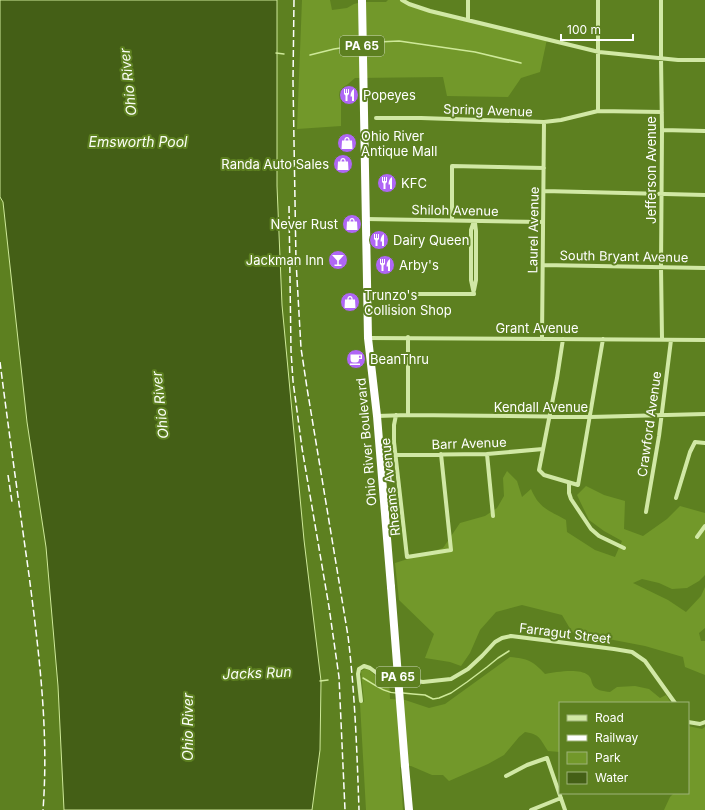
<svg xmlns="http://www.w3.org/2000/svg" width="705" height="810" font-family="Inter,sans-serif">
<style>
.green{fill:#72982a}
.water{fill:#445f16;stroke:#cee999}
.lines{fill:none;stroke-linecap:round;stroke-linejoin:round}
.stream{stroke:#cee999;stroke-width:1.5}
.street{stroke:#d1e8a5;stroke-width:4}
.highway{stroke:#fff;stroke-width:8}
.rail{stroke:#fff;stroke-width:1.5;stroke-dasharray:7 3;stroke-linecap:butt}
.highway-bridge{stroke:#fff;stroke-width:8}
.labels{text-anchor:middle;stroke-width:4;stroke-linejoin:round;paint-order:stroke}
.shield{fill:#5d8020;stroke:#ced9bc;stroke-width:1}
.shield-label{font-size:12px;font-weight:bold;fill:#fff}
.poi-label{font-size:13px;fill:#fff;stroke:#5d8020;text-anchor:start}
.street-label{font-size:13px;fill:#fff;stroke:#5d8020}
.water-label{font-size:14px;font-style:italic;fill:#fbfef7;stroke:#5d8020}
</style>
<rect width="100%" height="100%" fill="#5d8020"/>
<path class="green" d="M302 0H330L332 10 347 8 354 4 362 2H386L388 0H402L409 4 547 39 540 72 521 78 508 97 447 96 443 77 355 78 341 90V126L297 129Z
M507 471 517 481 522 497 531 489C539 508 548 510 566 520L567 532 595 550 615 557 622 541 604 531 589 520 577 495 586 486 604 495 625 501 624 529 643 536 667 519 680 506 705 513V575L699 581 687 588 672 589 659 583 642 579 633 583 668 600 686 612 701 596 705 587V628L699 633 701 641H705V675L685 667 683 657 645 646 572 632 562 615 522 605 496 612 480 630 470 653 461 666 450 662 425 658 434 634 399 600 395 563 443 548 460 523 485 516 497 508 504 496 503 478Z
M510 657C528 659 532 660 545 674 556 672 579 668 588 675 591 678 591 679 592 683 595 691 603 691 610 692L617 687 635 686 649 689 660 698 666 695 671 703H560V752L548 751C540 739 540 734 525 732L519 737 504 755 488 764 449 781 443 775H432L411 766 400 767 403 810H366L360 703 364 702 361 671 365 669 369 670 382 681 389 680 390 699 405 700 429 708 445 704Z
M688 726 702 729 705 727V810H664L670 797 674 793H688Z"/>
<path class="water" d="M0 0H277V186L282 305 304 540 321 681 320 750 312 810H64L58 686 46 547 27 422 3 202 0 197Z"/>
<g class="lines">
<path class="stream" d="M366 44 378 42 399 41 475 52 521 63
M276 53 284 54
M310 55 334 49 360 45
M363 678C374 684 384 693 397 693
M320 681 328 680
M403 693 413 694 425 695 433 699 439 698 451 693 467 682 487 667 498 658 509 651"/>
<path class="street" d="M402 0 409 4 430 11 599 52 678 60H705
M468 0V20
M598 0V111
M661 0V58L662 130 661 267 662 339
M376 118H421L544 122 561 120 598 111 662 112
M662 130 705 131
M544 191 705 195
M366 219 543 222
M452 220V166L544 168
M543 265 705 268
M474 290 476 280V231L475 223
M416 294H474
M474 294 471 280V230L474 221
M408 337V415
M368 338 705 340
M542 338 544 122
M563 339 557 378 539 470 544 475 578 485 603 339
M396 415 394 425V442L407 557 451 550 441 454
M377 416 408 415 590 417 705 414
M487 454 493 516
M396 455 487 454 543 449
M569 483V493L571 499 591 529 599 536 624 548
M676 498 690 452 695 442 705 443
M646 512 659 436 671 340
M697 537 705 526
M361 701 358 674 359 669 364 666 370 668 382 677H392L423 682 451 679 468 669 482 656 495 642 502 638 511 636 614 649 632 652 645 661 675 703
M688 722 700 724 705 722
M506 776 527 765 547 758 565 810
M531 810 561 798"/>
<path class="highway" d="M362 0 368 338 377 416 391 587
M405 766 409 810"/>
<path class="rail" d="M294 0 293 81 296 261 301 348 307 388 348 636C355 694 357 752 359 810
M289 206 291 351 293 381 302 448 329 607 339 677 345 810
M0 362C9 433 19 504 29 575 39 653 49 731 43 810
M8 475 12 502"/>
<path class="highway-bridge" d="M391 587 405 766"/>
</g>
<defs>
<g id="restaurant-disc" transform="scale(1)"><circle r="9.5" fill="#af66f5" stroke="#5d8020"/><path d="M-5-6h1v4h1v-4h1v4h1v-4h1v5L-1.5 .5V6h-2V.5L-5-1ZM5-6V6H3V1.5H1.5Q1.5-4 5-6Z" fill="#fff"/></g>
<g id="shop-disc" transform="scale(1)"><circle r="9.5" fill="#af66f5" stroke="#5d8020"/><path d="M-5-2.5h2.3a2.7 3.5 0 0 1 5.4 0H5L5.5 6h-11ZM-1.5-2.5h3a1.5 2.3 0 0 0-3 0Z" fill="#fff"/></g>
<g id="bar-disc" transform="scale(1)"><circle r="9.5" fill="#af66f5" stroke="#5d8020"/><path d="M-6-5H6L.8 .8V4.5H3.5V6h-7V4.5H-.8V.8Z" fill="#fff"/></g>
<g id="cafe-disc" transform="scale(1)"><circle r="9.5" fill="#af66f5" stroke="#5d8020"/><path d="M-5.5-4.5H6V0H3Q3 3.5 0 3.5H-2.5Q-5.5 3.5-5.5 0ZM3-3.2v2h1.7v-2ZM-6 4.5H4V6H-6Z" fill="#fff"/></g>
</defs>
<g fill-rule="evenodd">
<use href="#restaurant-disc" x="349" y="95"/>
<use href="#shop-disc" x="347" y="143"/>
<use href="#shop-disc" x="343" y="164"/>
<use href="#restaurant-disc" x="387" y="183"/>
<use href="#shop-disc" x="352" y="224"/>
<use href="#restaurant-disc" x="379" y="240"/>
<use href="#bar-disc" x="338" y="260"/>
<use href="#restaurant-disc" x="385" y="265"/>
<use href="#shop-disc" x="350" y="302"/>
<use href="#cafe-disc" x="356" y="359"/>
</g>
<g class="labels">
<g class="shield">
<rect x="340" y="36" width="44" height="20" rx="3"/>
<rect x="376" y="667" width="44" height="20" rx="3"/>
</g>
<g class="shield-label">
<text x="362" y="50">PA 65</text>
<text x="398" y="681">PA 65</text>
</g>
<g class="poi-label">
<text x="363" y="100">Popeyes</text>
<text x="361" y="141">Ohio River<tspan x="361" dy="15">Antique Mall</tspan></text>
<text x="329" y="169" text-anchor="end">Randa Auto Sales</text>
<text x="401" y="188">KFC</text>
<text x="338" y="229" text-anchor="end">Never Rust</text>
<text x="393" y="245">Dairy Queen</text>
<text x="324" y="265" text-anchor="end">Jackman Inn</text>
<text x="399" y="270">Arby's</text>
<text x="364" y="300">Trunzo's<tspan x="364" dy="15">Collision Shop</tspan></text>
<text x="370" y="364">BeanThru</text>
</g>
<g class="street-label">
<text transform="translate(488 110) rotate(2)" y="5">Spring Avenue</text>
<text transform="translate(651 170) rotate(-90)" y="5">Jefferson Avenue</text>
<text transform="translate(455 210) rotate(1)" y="5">Shiloh Avenue</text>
<text transform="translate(533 230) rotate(-89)" y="5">Laurel Avenue</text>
<text transform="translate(624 256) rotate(1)" y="5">South Bryant Avenue</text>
<text x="537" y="333">Grant Avenue</text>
<text x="541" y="412">Kendall Avenue</text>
<text transform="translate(649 424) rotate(-82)" y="5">Crawford Avenue</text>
<text transform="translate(366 442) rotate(-95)" y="5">Ohio River Boulevard</text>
<text transform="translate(469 443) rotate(-2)" y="5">Barr Avenue</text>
<text transform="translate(390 487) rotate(-96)" y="5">Rheams Avenue</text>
<text transform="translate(565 633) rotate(7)" y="5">Farragut Street</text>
</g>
<g class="water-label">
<text transform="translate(128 82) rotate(-96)" y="5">Ohio River</text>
<text x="138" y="147">Emsworth Pool</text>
<text transform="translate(160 405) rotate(-96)" y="5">Ohio River</text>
<text transform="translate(257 673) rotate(-2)" y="5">Jacks Run</text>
<text transform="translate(188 727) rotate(-90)" y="5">Ohio River</text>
</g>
</g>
<rect x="559" y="702" width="130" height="92" fill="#5d8020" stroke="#9eb379"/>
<rect x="567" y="715" width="20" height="6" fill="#d1e8a5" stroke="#9eb379"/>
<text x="595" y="722" font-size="12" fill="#ffffff">Road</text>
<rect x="567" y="735" width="20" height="6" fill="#ffffff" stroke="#9eb379"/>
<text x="595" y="742" font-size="12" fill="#ffffff">Railway</text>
<rect x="567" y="752" width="20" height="12" fill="#72982a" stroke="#9eb379"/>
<text x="595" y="762" font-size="12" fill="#ffffff">Park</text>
<rect x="567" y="772" width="20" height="12" fill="#445f16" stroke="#9eb379"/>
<text x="595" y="782" font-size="12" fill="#ffffff">Water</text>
<path d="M561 34v6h72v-6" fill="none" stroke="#ffffff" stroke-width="2"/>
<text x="567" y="34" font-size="12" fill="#ffffff" stroke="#5d8020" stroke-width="3" paint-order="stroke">100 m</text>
</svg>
